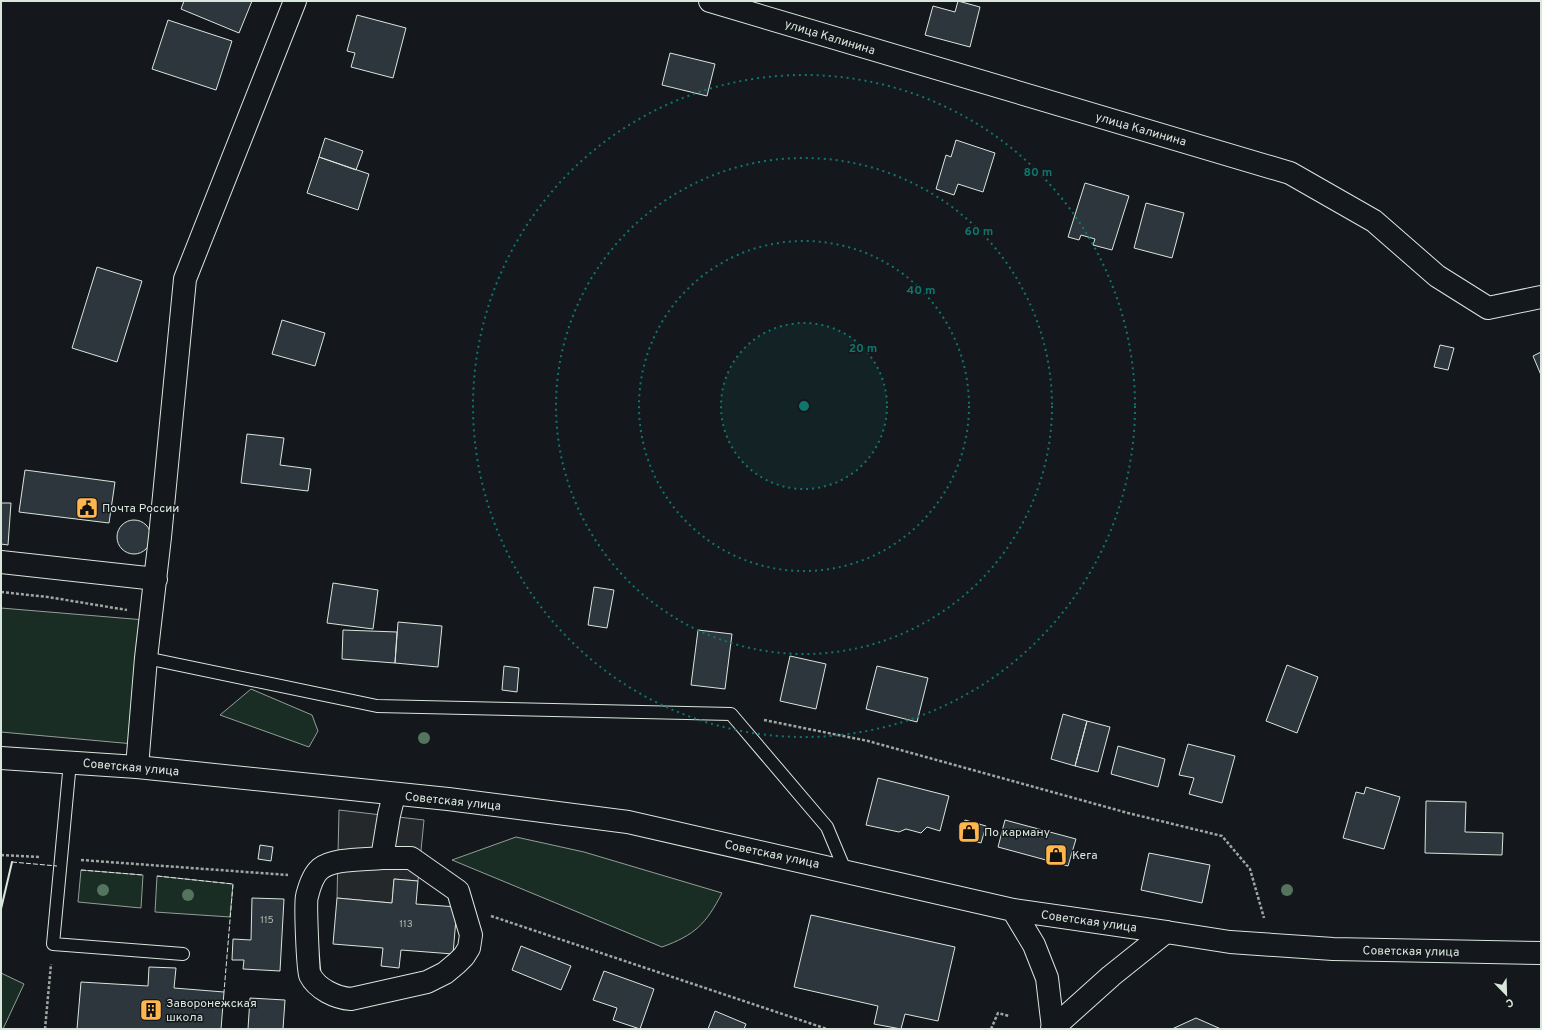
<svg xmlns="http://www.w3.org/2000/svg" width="1542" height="1030" font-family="Overpass,sans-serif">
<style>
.green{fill:#1a2d24;stroke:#939e99}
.parking{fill:#24282b;stroke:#939e99}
.building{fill:#2c363c;stroke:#d8e6dc}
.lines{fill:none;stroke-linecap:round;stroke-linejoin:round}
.lane-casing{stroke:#d8e6dc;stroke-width:14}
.street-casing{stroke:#d8e6dc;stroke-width:24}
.secondary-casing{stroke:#d8e6dc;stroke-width:24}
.primary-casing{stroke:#d8e6dc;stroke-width:24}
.path{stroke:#9da8a2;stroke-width:2.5;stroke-dasharray:3 2;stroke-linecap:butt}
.lane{stroke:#14181c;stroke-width:12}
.street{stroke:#14181c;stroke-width:22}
.secondary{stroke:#14181c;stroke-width:22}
.primary{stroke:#14181c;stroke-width:22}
.fence{stroke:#d8e6dc;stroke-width:1;stroke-dasharray:5 2;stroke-linecap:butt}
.wall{stroke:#d8e6dc;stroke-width:2}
.tree{fill:#55745f}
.ring{fill:none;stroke:#0f766e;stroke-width:2;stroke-dasharray:2 4}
.labels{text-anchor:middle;stroke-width:3;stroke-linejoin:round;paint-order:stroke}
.number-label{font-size:10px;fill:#adbab4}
.street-label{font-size:12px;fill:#d8e6dc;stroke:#14181c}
.poi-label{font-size:12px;fill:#d8e6dc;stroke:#14181c;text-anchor:start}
.centre{fill:#0f766e;stroke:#14181c;stroke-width:2}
.ring-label{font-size:12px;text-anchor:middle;font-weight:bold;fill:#0f766e;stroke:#14181c;stroke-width:3;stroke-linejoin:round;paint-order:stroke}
</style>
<rect width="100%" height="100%" fill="#14181c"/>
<path class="green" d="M1 608 145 620 134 744 1 732Z
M251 689 312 715 318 731 309 747 220 715Z
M516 837 584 852 722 893C706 924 695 935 662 947L452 860Z
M81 870 143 875 141 908 78 902Z
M157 876 233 884 230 917 155 912Z
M1 973 24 984 3 1029H1Z"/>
<path class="parking" d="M339 810 424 820 418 881 394 879 392 903 337 898Z"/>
<path class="building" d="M184 1H252L239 33 181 9Z
M958 1 980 7 970 47 925 35 933 6 955 12Z
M357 15 406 28 393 78 351 67 355 53 347 51Z
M168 20 232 41 216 90 152 69Z
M670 53 715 64 707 96 662 85Z
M325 138 363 151 356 170 319 157Z
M956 140 995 153 983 192 958 184 954 195 936 189 946 155 951 157Z
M319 157 369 174 358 210 307 193Z
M1085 183 1129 196 1112 250 1093 245 1095 239 1081 235 1079 240 1068 237Z
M1146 203 1184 213 1172 258 1134 248Z
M97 267 142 281 117 362 72 348Z
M282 320 325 333 315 366 272 354Z
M1440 345 1454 348 1448 370 1434 367Z
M1541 352V375L1533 356Z
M247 434 284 438 280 465 311 469 308 491 241 483Z
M25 470 115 482 109 523 19 512Z
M1 503H11L8 545 1 544Z
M117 537a17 17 0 1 1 34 0a17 17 0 1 1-34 0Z
M333 583 378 590 373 629 327 623Z
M594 587 614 590 607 628 588 625Z
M398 622 442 626 438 667 395 663Z
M343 630 397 632 395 663 342 659Z
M698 630 732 634 725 689 691 685Z
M790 656 826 664 816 709 780 701Z
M1287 665 1318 677 1297 733 1266 721Z
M504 666 519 668 517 692 502 690Z
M877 666 928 678 917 722 866 709Z
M1063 714 1087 721 1075 766 1051 759Z
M1087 721 1110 727 1098 772 1075 766Z
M1188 744 1235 756 1222 803 1189 794 1194 778 1179 775Z
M1118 746 1165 759 1158 787 1111 774Z
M878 778 949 796 940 831 927 827 921 833 906 829 899 832 866 825Z
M1366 787 1400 797 1384 849 1343 838 1356 792 1364 794Z
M1426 801 1466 802 1465 832 1503 833 1502 855 1425 853Z
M965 820 986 826 981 843 960 837Z
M1005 820 1076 839 1068 866 998 847Z
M260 845 273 847 271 861 258 859Z
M1149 853 1210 865 1202 903 1141 890Z
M394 879 418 881 416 904 457 907 453 954 401 950 399 968 381 966 383 948 333 944 337 898 392 903Z
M252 898 284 899 280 971 243 969 244 960H232L233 939 251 940Z
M811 915 955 947 938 1021 905 1014 901 1029 874 1024 878 1006 794 987Z
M521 946 571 966 561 990 512 970Z
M149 967 176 968 174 988 224 992 221 1029H77L81 982 148 986Z
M604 971 654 989 640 1029 613 1020 617 1008 593 1000Z
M250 998 285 1000 283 1029H248Z
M715 1011 746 1024 744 1029H708Z
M1196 1018 1221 1029H1172Z"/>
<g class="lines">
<g class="lane-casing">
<path id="lane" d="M146 658 377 706 731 714 827 827 845 870
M70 762 53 944 183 954"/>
</g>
<g class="street-casing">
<path id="street" d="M710 1 1290 173 1374 221 1437 276 1488 308 1541 297
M1 562 156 579
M137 767 146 658 160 537 185 279 295 1
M382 858H411L458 891 471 935 469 948 464 956 457 963 445 973 427 982 351 999C336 998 317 989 310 975 308 971 305 903 307 896 309 888 313 875 320 869 334 858 364 860 382 858L389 815 394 795"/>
</g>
<g class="secondary-casing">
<path id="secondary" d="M1 758 137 767 448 799 628 822 1013 910 1166 932
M1013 910 1034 945 1047 978 1053 1028"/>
</g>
<g class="primary-casing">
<path id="primary" d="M1052 1029 1111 976 1166 932 1230 942 1333 949 1541 953"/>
</g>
<path class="path" d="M1 592 48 597 127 610
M764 720 868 741 1128 813 1222 836 1250 869 1264 918
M1 855 40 857
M81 860 288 875
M491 916 827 1029
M45 1029 51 964
M991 1029 998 1013 1009 1016"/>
<use href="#lane" class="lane"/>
<use href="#street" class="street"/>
<use href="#secondary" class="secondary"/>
<use href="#primary" class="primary"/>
<path class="fence" d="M12 862 57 866
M81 870 143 875
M157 876 233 884 224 992"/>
<path class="wall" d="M1 909 12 862"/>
</g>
<g class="tree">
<circle cx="424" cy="738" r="6"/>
<circle cx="103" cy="890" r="6"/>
<circle cx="1287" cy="890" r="6"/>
<circle cx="188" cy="895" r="6"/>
</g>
<circle cx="804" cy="406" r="83" fill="#0f766e" fill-opacity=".12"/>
<g class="ring">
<circle cx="804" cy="406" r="83"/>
<circle cx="804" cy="406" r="165"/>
<circle cx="804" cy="406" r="248"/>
<circle cx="804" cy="406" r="331"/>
</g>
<defs>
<g id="civic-square" transform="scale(1.15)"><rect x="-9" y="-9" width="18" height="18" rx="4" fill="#ffb74d" stroke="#14181c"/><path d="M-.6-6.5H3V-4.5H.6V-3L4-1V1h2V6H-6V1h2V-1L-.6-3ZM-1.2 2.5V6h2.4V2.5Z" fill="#111"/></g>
<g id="shop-square" transform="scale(1.15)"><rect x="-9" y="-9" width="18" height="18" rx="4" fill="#ffb74d" stroke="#14181c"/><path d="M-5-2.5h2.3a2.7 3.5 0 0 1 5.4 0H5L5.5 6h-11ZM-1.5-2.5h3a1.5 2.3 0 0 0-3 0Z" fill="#111"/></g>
<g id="building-square" transform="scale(1.15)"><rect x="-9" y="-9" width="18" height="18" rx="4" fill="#ffb74d" stroke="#14181c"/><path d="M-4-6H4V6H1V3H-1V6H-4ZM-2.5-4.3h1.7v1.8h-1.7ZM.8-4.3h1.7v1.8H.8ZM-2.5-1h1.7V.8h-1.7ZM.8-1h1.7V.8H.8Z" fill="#111"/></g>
</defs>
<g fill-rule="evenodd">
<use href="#civic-square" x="87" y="508"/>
<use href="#shop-square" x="969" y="832"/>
<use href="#shop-square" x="1056" y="855"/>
<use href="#building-square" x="151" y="1010"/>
</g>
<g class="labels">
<g class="number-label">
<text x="267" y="923">115</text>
<text x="406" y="927">113</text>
</g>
<g class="street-label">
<text transform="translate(830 37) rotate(17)" y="4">улица Калинина</text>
<text transform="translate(1141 129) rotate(16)" y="4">улица Калинина</text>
<text transform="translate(131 767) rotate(5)" y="4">Советская улица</text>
<text transform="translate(453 801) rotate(6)" y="4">Советская улица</text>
<text transform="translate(772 854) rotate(12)" y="4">Советская улица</text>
<text transform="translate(1089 921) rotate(8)" y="4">Советская улица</text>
<text transform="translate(1411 951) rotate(1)" y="4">Советская улица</text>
</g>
<g class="poi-label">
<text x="102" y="512">Почта России</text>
<text x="984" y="836">По карману</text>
<text x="1072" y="859">Кега</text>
<text x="166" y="1007">Заворонежская<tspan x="166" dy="14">школа</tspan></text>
</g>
</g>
<circle cx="804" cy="406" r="6" class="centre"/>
<g class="ring-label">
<text x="1038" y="176">80 m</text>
<text x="979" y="235">60 m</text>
<text x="921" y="294">40 m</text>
<text x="863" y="352">20 m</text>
</g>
<rect width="1542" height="1030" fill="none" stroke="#d8e6dc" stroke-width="4"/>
<g transform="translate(1506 994) rotate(157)" stroke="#14181c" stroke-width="3" paint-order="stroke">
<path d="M0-3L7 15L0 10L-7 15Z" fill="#d8e6dc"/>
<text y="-6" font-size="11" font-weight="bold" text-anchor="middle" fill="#d8e6dc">С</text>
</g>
</svg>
